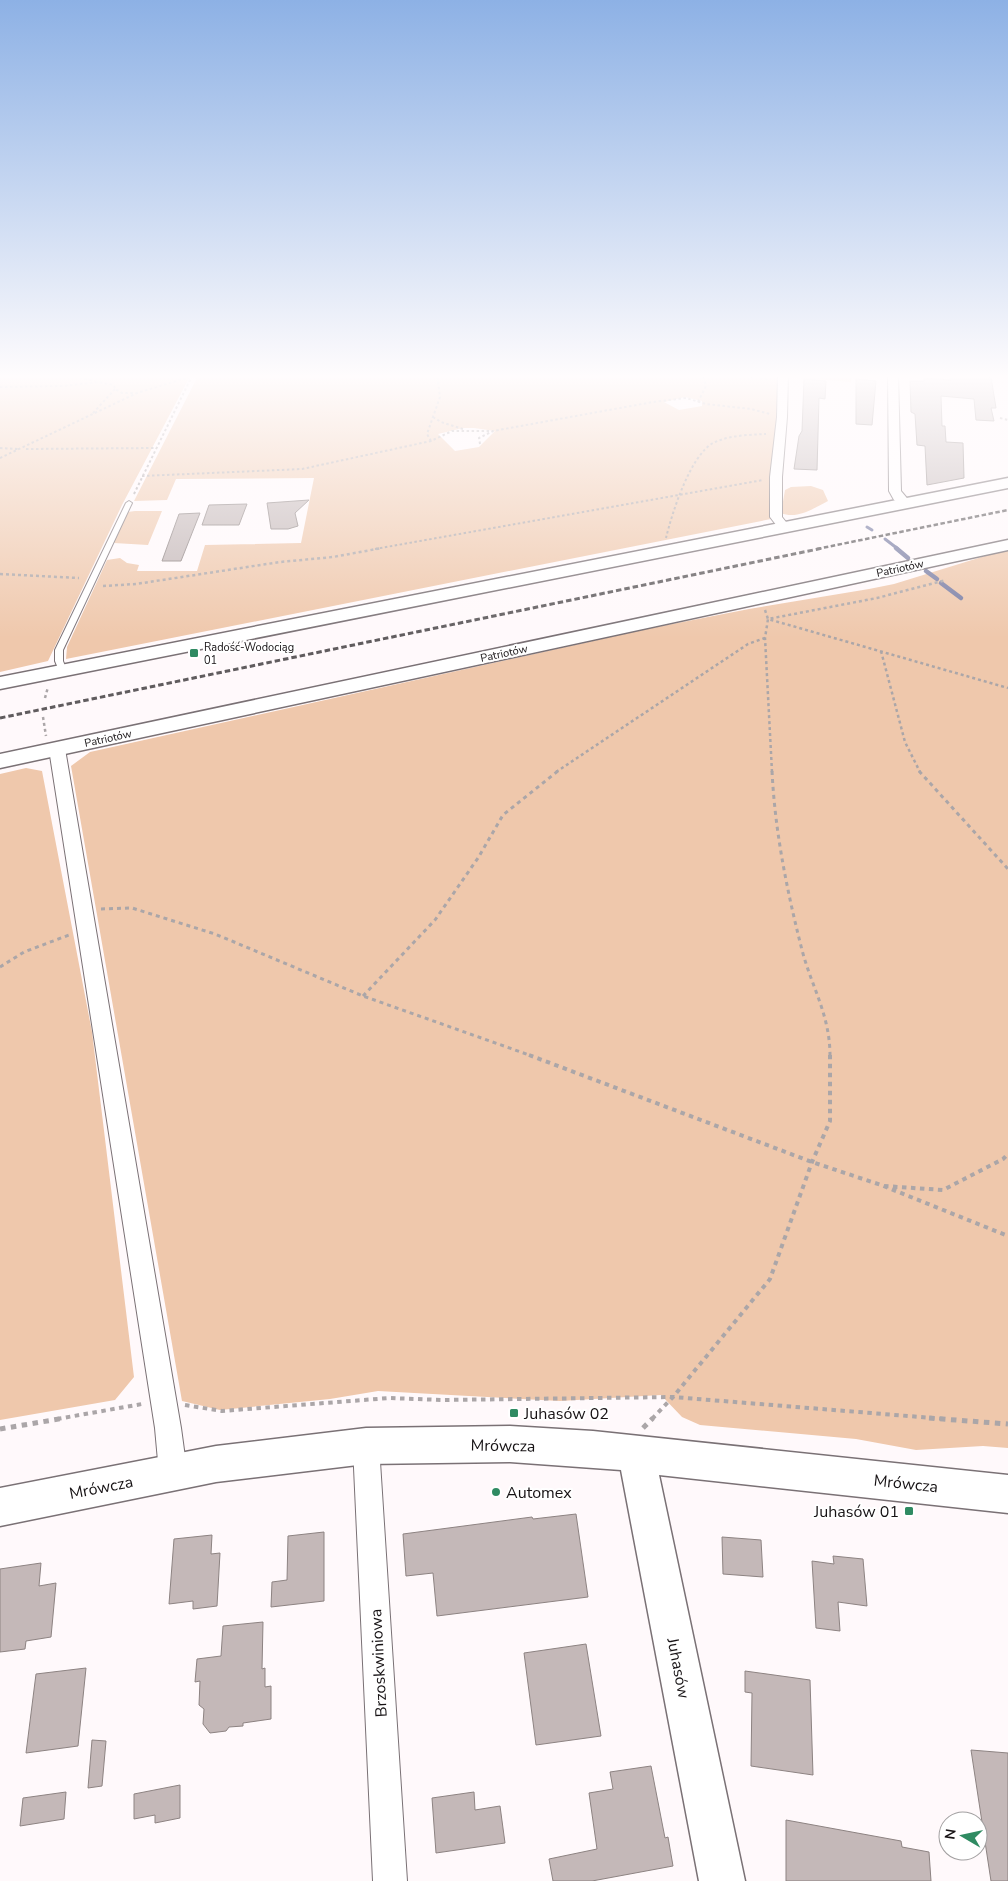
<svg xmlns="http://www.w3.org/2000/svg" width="1008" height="1881" font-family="'Nunito Sans',sans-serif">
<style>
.green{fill:#efc8ac;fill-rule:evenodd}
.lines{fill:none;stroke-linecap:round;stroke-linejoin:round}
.stream-far1{stroke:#7a7ea4;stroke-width:3}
.stream{stroke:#7a7ea4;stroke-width:4.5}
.building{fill:#c4b8b8;stroke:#8d8382}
.lane-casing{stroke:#7a7175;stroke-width:2}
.street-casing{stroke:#7a7175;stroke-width:2}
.secondary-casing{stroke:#7a7175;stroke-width:3}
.path-far4{stroke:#aba6a8;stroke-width:2;stroke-dasharray:2.5 2.5;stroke-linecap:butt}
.path-far3{stroke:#aba6a8;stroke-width:2.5;stroke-dasharray:3 3;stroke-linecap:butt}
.path-far2{stroke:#aba6a8;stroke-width:3;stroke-dasharray:4 4;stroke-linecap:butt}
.path-far1{stroke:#aba6a8;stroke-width:4;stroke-dasharray:4.5 4.5;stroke-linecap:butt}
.path{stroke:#aba6a8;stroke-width:5;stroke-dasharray:5.5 5.5;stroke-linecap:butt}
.lane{fill:#fff;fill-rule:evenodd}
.street{fill:#fff;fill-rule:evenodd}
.secondary{fill:#fff;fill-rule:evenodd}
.rail-far1{stroke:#605c5e;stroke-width:2.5;stroke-dasharray:4.5 2.5;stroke-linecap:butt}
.rail{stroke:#605c5e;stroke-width:3;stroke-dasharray:5.5 3;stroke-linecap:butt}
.poi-dot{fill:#2f8b62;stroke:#fff;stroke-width:2}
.labels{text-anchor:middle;stroke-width:4;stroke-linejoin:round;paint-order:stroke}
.far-street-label{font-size:11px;fill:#161214;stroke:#fff}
.far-poi-label{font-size:11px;fill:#161214;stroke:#fff;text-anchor:start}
.near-poi-label{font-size:16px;fill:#161214;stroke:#fff;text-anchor:start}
.near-street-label{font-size:16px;fill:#161214;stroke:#fff}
</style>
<rect width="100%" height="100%" fill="#fff9fb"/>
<path class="green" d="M0 374H189L188 380 122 505 48 661 0 672Z
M199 374H781L771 519 66 659 67 647 107 560 120 558 127 563 139 565 137 571H197L205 545 301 543 314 478 176 479 167 500 134 501ZM685 397 702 401V406L679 410 664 402ZM463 428H474L495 431 479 447 455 451 438 434Z
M788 374H852L851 382 788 377Z
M811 486 823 490 828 501C814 508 797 520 781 513L785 490 791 487Z
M135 511H162L148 545 114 543 128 512Z
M1008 549V1448L983 1446 916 1450 856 1439 700 1425 682 1417 661 1395 560 1401 378 1391 330 1399 220 1410 182 1401 71 766 90 752 647 629 749 609 869 589 894 584 985 556 983 554Z
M26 768 42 771 92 1032 134 1377 115 1400 0 1420V774Z"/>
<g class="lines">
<path class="stream-far1" d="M867 527 872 530
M885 539 898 549"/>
<path class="stream" d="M896 548 908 558
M926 571 937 579
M941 583 961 598"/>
</g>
<path class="building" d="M950 374 991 377 996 408H991L994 421 976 420 974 399 941 396 942 426H945L946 442 963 443 964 478 927 485 925 446 917 445 915 414 911 412 910 381H924V378L951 380Z
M804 379 826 381 825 399 819 398 817 470 794 469 799 436 802 431Z
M856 379 876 381 872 425 856 424Z
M309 500 295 513 298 526 288 529H271L267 503Z
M247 504 239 525H202L209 505Z
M200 513 181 561H162L179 514Z
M576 1514 588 1597 437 1616 433 1573 406 1576 403 1534 532 1517 533 1519Z
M324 1532V1601L271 1607 272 1582 287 1580 288 1536Z
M212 1535 211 1554 220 1553 217 1606 193 1609V1601L169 1604 174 1539Z
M722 1537 761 1540 763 1577 723 1574Z
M833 1556 863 1559 867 1606 838 1602 840 1631 816 1628 812 1561 834 1564Z
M41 1563 39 1586 56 1583 51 1637 26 1641 25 1649 0 1652V1569Z
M263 1622 262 1669 265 1668V1687L271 1686V1719L243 1723V1726L229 1727 226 1731 210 1733 203 1724 204 1709 199 1705 200 1681 195 1682 197 1659 221 1656 223 1626Z
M586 1644 601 1736 536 1745 524 1653Z
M86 1668 78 1746 26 1753 36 1674Z
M745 1671 810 1680 813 1775 751 1766 752 1693 745 1692Z
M92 1740 106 1741 102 1786 88 1788Z
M971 1750 1008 1753V1881H991Z
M651 1766 665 1838 668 1837 673 1866 592 1881H553L549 1859 597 1849 589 1793 613 1789 610 1772Z
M180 1785V1818L155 1823V1815L134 1819V1794Z
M66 1792 64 1819 20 1826 23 1798Z
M474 1792 475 1810 500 1806 505 1843 436 1853 432 1798Z
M786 1820 901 1841 902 1847 929 1852 931 1881H786Z"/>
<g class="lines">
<g class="lane-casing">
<path id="lane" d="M129 501 132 503 63 650V661L67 671 66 673H60L55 661V650L126 503Z"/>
</g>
<g class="street-casing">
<path id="street" d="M778 374H788L787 417 782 477V517L790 527 784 531 780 530 770 517V477L777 417Z
M888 374H898L901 491 911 503 905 507 894 500 889 491Z
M57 744 63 746 65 749 181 1428 187 1472 183 1481 173 1485 163 1481 159 1472 155 1428 49 749 51 746Z
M366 1433 375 1437 379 1446 407 1881H373L353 1446 357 1437Z"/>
</g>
<g class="secondary-casing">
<path id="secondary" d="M1008 478V488L0 689V677Z
M1008 540V550L0 768V754Z
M510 1426 593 1431 1008 1475V1513L659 1475 745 1881H699L621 1470 510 1462 366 1464 216 1482 0 1526V1488L216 1446 366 1428Z"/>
</g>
<path class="path-far4" d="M65 374 95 381
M725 374 770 379
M0 387 64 386 98 382 114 385 115 389 122 393H134
M698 402 706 386 702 374
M93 413 115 389
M433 417 441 422 463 429
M1000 418 1008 420
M431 441 427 434 440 397 437 374
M480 444 479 438 493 431 653 402 686 398 706 404 751 409 770 414
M0 448 19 449
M26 449 155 448
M0 458 137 393 199 374
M142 476 302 469 431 441 452 431H493
M134 494 192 376
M666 538C672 513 690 456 713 443 729 435 749 435 766 434
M375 549 763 480"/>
<path class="path-far3" d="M0 574 79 578
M103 586 136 584 280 562 333 557 382 548
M765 610 768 619 1008 688
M881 651 905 742 920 772
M45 698 48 687
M43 717 46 736
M556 772 748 644 765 638
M772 772 765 638 768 619 877 598 946 580"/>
<path class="path-far2" d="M772 771C775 832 787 891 802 950 812 988 830 1015 830 1056
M919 771 1008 869
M101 909 132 908 215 934 363 996 532 1056
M0 967 24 952 69 935
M363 996 435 920 478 858 503 815 558 771"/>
<path class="path-far1" d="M529 1055 812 1162 881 1185 1008 1236
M884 1186 943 1190 1003 1159 1008 1154
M185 1405 222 1411 389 1398 442 1400 673 1397 945 1419
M57 1419 142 1404
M652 1419 673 1397 770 1279 812 1162 830 1121V1055"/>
<path class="path" d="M929 1418 1008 1424
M643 1428 653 1418
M0 1429 65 1418"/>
<use href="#lane" class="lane"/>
<use href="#street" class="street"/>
<use href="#secondary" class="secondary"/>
<path class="rail-far1" d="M817 549 1008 510"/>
<path class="rail" d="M0 718 823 548"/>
</g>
<linearGradient id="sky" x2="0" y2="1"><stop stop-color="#8db1e5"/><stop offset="0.59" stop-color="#fffcfd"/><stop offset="1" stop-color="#fffcfd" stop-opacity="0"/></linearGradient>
<rect width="1008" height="638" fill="url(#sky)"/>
<g class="poi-dot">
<rect x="189" y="648" width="10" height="10" rx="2.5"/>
<rect x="509" y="1408" width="10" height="10" rx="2.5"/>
<circle cx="496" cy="1492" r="5"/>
<rect x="904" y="1506" width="10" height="10" rx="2.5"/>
</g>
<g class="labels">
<g class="far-street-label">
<text transform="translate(900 568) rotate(-12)" y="4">Patriotów</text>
<text transform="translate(504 653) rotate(-12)" y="4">Patriotów</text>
<text transform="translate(108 738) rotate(-12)" y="4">Patriotów</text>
</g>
<g class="far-poi-label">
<text x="204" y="651">Radość-Wodociąg<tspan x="204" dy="13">01</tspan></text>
</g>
<g class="near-poi-label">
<text x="524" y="1419">Juhasów 02</text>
<text x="506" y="1498">Automex</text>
<text x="899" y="1517" text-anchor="end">Juhasów 01</text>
</g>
<g class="near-street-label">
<text transform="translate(503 1445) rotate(1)" y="6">Mrówcza</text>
<text transform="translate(906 1483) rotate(6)" y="6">Mrówcza</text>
<text transform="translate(101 1487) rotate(-11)" y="6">Mrówcza</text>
<text transform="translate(378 1663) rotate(-93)" y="6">Brzoskwiniowa</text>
<text transform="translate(679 1668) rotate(79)" y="6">Juhasów</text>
</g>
</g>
<g transform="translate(963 1836) rotate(279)"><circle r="24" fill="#ffffff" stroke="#a2a0a1"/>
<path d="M0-4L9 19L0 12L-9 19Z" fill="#2f8b62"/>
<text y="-8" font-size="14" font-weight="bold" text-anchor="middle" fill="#161214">N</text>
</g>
</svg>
